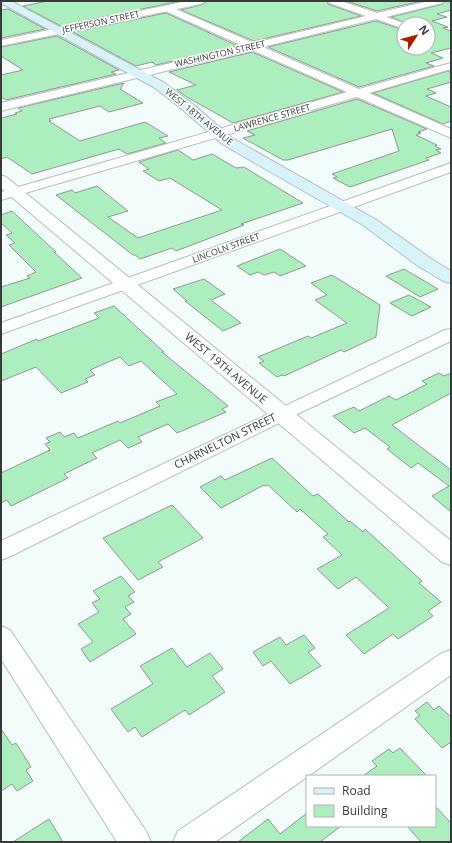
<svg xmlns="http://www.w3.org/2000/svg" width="452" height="843" font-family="'Open Sans',sans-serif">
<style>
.building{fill:#aceebe;stroke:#919792}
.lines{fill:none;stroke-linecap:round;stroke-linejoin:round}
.minor-casing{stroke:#b3bdbb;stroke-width:2}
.tertiary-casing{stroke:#b3bdbb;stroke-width:2}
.secondary-casing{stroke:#b3bdbb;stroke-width:2}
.minor{fill:#fff;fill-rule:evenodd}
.tertiary{fill:#fff;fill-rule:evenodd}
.secondary{fill:#d8f4fa;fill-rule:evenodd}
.labels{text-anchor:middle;stroke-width:3;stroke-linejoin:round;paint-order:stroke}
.far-street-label{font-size:9px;fill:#373b3a;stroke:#fff}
.street-label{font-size:11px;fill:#373b3a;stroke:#fff}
</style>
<rect width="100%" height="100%" fill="#f2fcfa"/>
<path class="building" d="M48 1H180L61 26 23 6Z
M207 1H327L328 4 361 16 254 41 181 10 201 5Z
M346 1H422L377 11Z
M445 1H451V10L437 14 447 17 432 21 448 27 443 28 451 31V48L431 53 443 58 426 63 434 66 359 87 268 47 376 21 404 30V48H428V24H408L391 17 443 4Z
M8 9 45 29 1 38V10Z
M166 13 238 46 156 65 152 62 136 66 73 32Z
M57 36 119 70 111 72 116 74 6 100 1 97V75L23 70 1 56V47Z
M252 52 343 92 233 123 187 97 177 90 196 85 169 72Z
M448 71 451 73V82L427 89 436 93 426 96 451 107V121L443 124 373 93Z
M124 83 120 89 143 103 109 112 100 106 49 119 51 121H49L80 141 145 122 168 136 159 138 166 143 127 154 119 149 32 174 7 157 1 159V118L17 114 15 113 22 111 18 108Z
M357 99 427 129 418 132 421 133 416 135 437 145 435 146 441 149 436 150 441 153 426 158 429 160 350 187 333 178 337 177 332 174 399 151 392 129 288 160H283L243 138 255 135 247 131Z
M178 150 193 160 212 154 236 168 244 167 303 203 241 224 244 225 176 251 172 248 140 259 135 255H133L56 195 72 190 75 193 97 186 128 211 108 217 138 238 222 210 170 178 159 181 143 171 149 169 139 162Z
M12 211 56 252H54L82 278 1 307V287L30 278 27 276 36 272 9 245 15 243 6 235 12 233 1 223V215Z
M280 249 306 266 280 276 274 272 264 275 258 272 250 275 237 266Z
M404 269 438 289 420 297 386 276Z
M332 275 380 305 376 337 344 352 341 350 284 376 282 375 277 377 259 363 264 361 258 357 308 336 311 338 347 323 315 300 327 295 311 283Z
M204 279 225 294 211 300 241 323 223 331 185 301H187L173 289Z
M409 295 431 307 412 316 390 303Z
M114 306 164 352H162L228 406 222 409 226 412 177 433 168 424 138 437 142 442 128 448 120 440 92 453 97 458 64 474 68 478 11 506 7 500 1 503V473L50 450 45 444 50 442 46 438 60 432 64 437 74 433 78 438 118 421 120 423 160 406 156 402 177 394 141 361 129 366 120 357 90 370 95 375 85 379 88 382 61 393 36 367 1 381V354L37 339 38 341 99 318 94 313Z
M439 373 444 376 451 373V393L392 425 451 470V512L432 496 449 486 418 463 411 468 387 449 390 447 365 428 354 433 333 416 354 407 359 411 389 396 396 400 427 384 422 381Z
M272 458 313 496 318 494 349 522 350 521 363 532 365 529 422 581 419 583 441 602 428 611 433 616 398 639 393 634 364 654 346 635 389 608 356 577 338 589 317 569 342 555 323 537 328 534 300 509 297 512 268 485 266 486 264 485 221 508 200 487 221 476 225 480Z
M172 505 203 538 158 562 163 567 138 580 103 538Z
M121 576 135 592 128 596 134 602 125 607 131 614 123 619 136 634 90 662 81 649 93 642 78 624 99 612 92 603 100 599 93 591Z
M304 635 315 648 308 652 321 666 290 684 271 661 263 666 253 652 280 637 286 645Z
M172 648 187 667 210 653 223 669 212 676 225 692 189 715 185 710 142 737 135 727 128 732 111 709 153 684 140 666Z
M427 702 434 710 439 706 451 717V742L442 748 415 719 420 715 415 711Z
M1 729 12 745 16 743 31 767 26 770 33 781 17 791 12 784 1 791Z
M400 748 427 776H363L377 766 372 761 389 749 393 753Z
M435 806 451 823V842H421L407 826H435Z
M307 813V826H341L320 842H238L268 819 280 834Z
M49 819 63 842H13Z"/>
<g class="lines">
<g class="minor-casing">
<path id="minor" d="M328 1H341L377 13 429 1H444L443 3 386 17 407 24H404V29L376 19 263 47 359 89 451 63V69L369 93 451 129V138L357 97 1 200V192L347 92 252 50 1 111V103L243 46 163 10 161 8 163 6H169L254 43 366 16 329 3Z
M451 163V172L1 334V323Z
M451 329V341L287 419 9 557 1 560V541L445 330Z
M1 626 10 630 146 831 151 842H117L1 659Z
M451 650V675L215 842H173L178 831 442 653Z"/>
</g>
<g class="tertiary-casing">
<path id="tertiary" d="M187 1H206L201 4 1 46V40Z
M1 175 6 177 451 541V565L442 562 1 188Z"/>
</g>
<g class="secondary-casing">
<path id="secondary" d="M1 1H11L163 82 193 104 232 138 375 219 430 258 451 271V283L445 282 418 266 363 225 222 144 183 110 155 88 1 3Z"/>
</g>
<use href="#minor" class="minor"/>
<use href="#tertiary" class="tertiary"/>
<use href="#secondary" class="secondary"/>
</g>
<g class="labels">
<g class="far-street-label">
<text transform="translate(101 22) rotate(-12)" y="3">JEFFERSON STREET</text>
<text transform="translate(220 54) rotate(-13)" y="3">WASHINGTON STREET</text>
<text transform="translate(199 117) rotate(39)" y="3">WEST 18TH AVENUE</text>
<text transform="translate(272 118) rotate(-16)" y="3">LAWRENCE STREET</text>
<text transform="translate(226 248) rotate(-20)" y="3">LINCOLN STREET</text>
</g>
<g class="street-label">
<text transform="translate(226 368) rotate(40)" y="4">WEST 19TH AVENUE</text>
<text transform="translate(225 441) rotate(-26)" y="4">CHARNELTON STREET</text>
</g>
</g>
<rect width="452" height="843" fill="none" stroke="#373b3a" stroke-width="4"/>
<rect x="306" y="775" width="130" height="52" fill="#ffffff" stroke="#afb1b0"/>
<rect x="314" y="788" width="20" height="6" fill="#d8f4fa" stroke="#afb1b0"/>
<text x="342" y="795" font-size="12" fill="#373b3a">Road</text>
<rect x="314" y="805" width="20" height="12" fill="#aceebe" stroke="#afb1b0"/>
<text x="342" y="815" font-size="12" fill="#373b3a">Building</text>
<g transform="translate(416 36) rotate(54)"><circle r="19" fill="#ffffff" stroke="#afb1b0"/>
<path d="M0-3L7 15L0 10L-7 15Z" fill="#ac1d00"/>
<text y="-6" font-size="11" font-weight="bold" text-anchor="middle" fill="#373b3a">N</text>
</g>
</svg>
